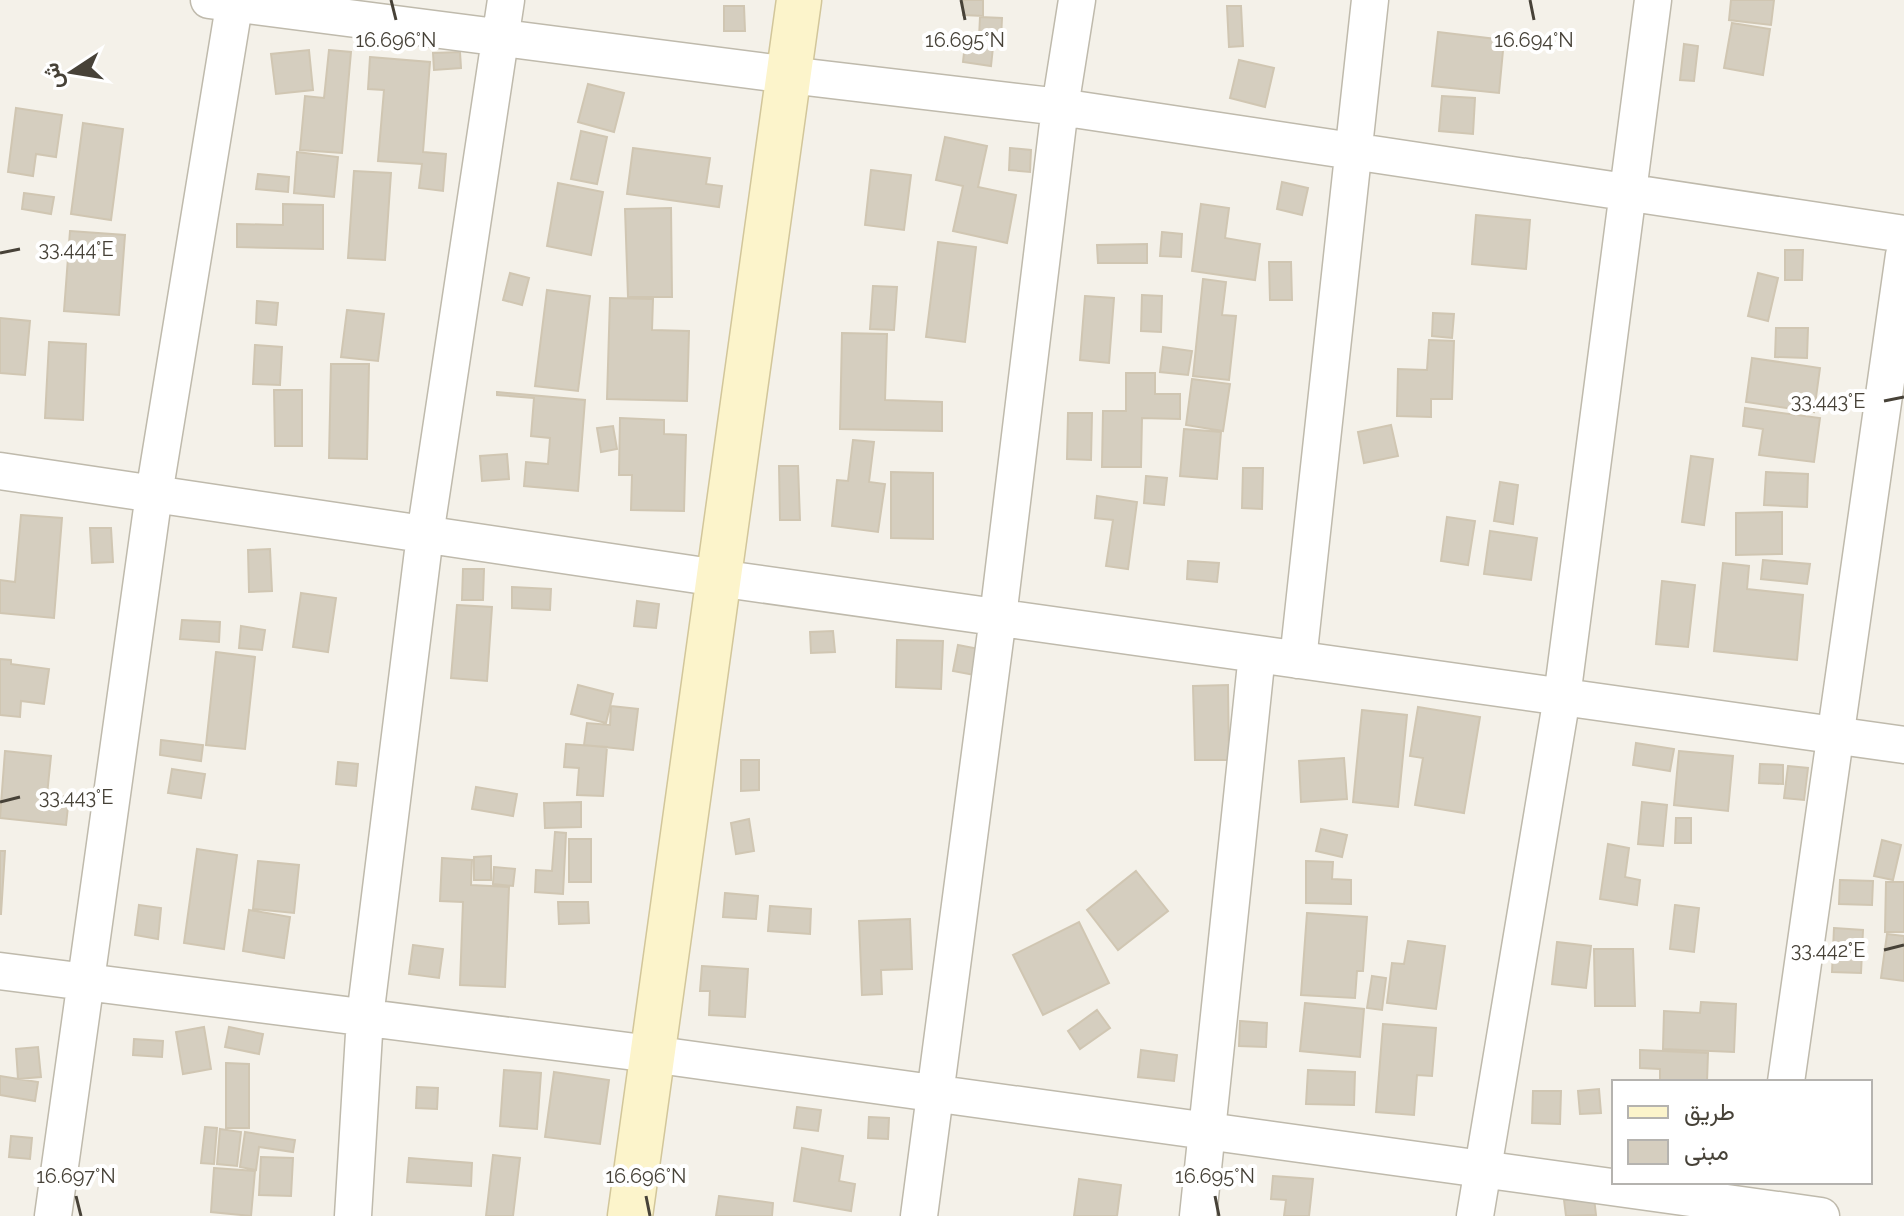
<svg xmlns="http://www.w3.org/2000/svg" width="1904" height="1216" font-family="Raleway,Vazirmatn,sans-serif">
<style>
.building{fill:#d5cebf;stroke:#d0c6b2;stroke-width:2}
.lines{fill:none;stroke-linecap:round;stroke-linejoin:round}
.street-casing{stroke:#bfbaac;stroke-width:39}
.secondary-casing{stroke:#d2c69a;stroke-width:47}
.street{stroke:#fff;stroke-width:36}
.secondary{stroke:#fcf4cb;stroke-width:44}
.ticks{fill:none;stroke:#474238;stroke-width:3}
.ticks-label{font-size:20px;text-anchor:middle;fill:#474238;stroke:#fff;stroke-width:8;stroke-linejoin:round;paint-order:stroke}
</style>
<rect width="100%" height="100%" fill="#f4f1e9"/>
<path class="building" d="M963 0H983V16L963 15Z
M1731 0H1774L1771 25 1729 20Z
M724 6H744L745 31H724Z
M1227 6H1241L1243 46 1229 47Z
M980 17 1002 18 1001 40 979 38Z
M1732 23 1770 29 1763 75 1724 68Z
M1438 32 1504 40 1499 93 1432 86Z
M965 44 993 47 991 66 963 62Z
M1684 44 1698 46 1694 81 1680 80Z
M309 50 313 90 276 94 271 54Z
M329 50 351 52 342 153 300 150 305 96 324 98Z
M460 52 461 68 434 70 433 53Z
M370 57 430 62 423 152 446 154 443 191 419 188 422 164 378 161 384 90 368 89Z
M1239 60 1274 68 1265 107 1230 98Z
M588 84 624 93 614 132 578 122Z
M1442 96 1475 98 1473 134 1439 131Z
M16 108 62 115 56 157 36 154 33 176 8 172Z
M83 123 123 129 111 220 71 214Z
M581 131 607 137 597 184 571 179Z
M945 137 987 146 978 187 1016 195 1007 243 953 231 963 186 936 180Z
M633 148 710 158 706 184 722 186 719 207 627 194Z
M1010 148 1031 150 1030 172 1009 170Z
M297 152 338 157 334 197 294 193Z
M871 170 911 175 904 230 865 225Z
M354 171 391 173 385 260 348 258Z
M258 174 289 177 288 192 256 189Z
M1282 182 1308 188 1302 215 1277 209Z
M558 183 603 192 591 255 547 246Z
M24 193 54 197 51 214 22 209Z
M283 204 323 205V249L237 247V224L283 225Z
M1201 204 1229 208 1225 238 1260 244 1255 280 1192 271Z
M671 208 672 297H628L625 209Z
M1476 215 1530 220 1526 269 1472 264Z
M70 231 125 235 119 315 64 311Z
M1162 232 1182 234 1181 257 1160 256Z
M938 242 976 247 965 342 926 337Z
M1147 244V263H1098L1097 245Z
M1785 250H1803L1802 280H1785Z
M1269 262H1291L1292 300H1270Z
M510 273 529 278 522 305 503 300Z
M1758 273 1778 278 1768 321 1748 316Z
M1203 279 1226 282 1222 315 1236 316 1229 380 1193 376Z
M873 286 897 287 894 330 870 329Z
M547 290 590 296 578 391 535 386Z
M1142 295 1162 296 1161 332 1141 331Z
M1085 296 1114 298 1109 363 1080 360Z
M610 298 653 299 652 330 689 331 687 401 607 399Z
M257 301 278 303 276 325 256 323Z
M347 310 384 314 378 361 341 357Z
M1433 313 1454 314 1452 338 1432 336Z
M0 318 30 321 25 375 0 373Z
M1776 328H1808L1807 358 1775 357Z
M842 333 887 334 885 400 942 402V431L840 429Z
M1429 340 1454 341 1452 399H1431V417L1397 416 1398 369 1427 370Z
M49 342 86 344 83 420 45 418Z
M255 345 282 347 280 385 253 384Z
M1163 347 1192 351 1188 375 1160 372Z
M1752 358 1820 368 1814 412 1746 402Z
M331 364H369L367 459 329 458Z
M1126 373H1155V394H1180V419L1142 418 1141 467H1102L1103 411H1126Z
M1192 379 1230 384 1223 431 1186 425Z
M274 390H302V446H275Z
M497 392 585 400 578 491 524 486 526 462 548 464 550 438 531 436 534 398 497 395Z
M1745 408 1820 418 1814 462 1759 455 1763 429 1743 426Z
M1068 413H1092L1091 460 1067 459Z
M620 418 664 420V434L686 435 684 511 631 510 632 475H619Z
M1391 425 1398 456 1364 463 1358 432Z
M613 426 617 449 601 452 597 428Z
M1184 429 1221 432 1217 479 1180 476Z
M853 440 874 442 869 482 885 484 878 532 832 526 837 480 848 481Z
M507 454 509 479 482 481 480 456Z
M1691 456 1713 459 1704 525 1682 522Z
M779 466H798L800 520H780Z
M1243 468H1263L1262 509 1242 508Z
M891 472 933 473V539L891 538Z
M1766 472 1808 474 1807 507 1764 505Z
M1146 476 1167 478 1164 505 1144 503Z
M1500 482 1518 485 1513 524 1494 521Z
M1097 496 1137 502 1128 569 1106 566 1113 520 1095 518Z
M1782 512V554L1736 555V513Z
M21 515 62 518 54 618 0 613V580L15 582Z
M1447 517 1475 521 1468 565 1441 561Z
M90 528H111L113 562 92 563Z
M1490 531 1537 538 1531 580 1484 574Z
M270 549 272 591 249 592 248 550Z
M1763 560 1810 564 1807 584 1761 579Z
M1188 561 1219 563 1217 582 1187 579Z
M1723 563 1749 566 1747 589 1803 595 1797 660 1714 651Z
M463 569H484L483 600H462Z
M1662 581 1695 585 1688 647 1656 644Z
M512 587 551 589 550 610 512 608Z
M301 593 336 598 328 652 293 647Z
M637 601 659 604 656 628 634 626Z
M457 605 492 607 487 681 451 678Z
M182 620 220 622 219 642 180 639Z
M241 626 265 630 262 650 239 648Z
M833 631 835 652 811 653 810 632Z
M897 640 943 641 941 689 896 687Z
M958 645 1000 653 996 679 953 671Z
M216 652 255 657 245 749 206 745Z
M0 659 11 660V664L49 669 44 704 21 701 20 717 0 715Z
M578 685 613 694 606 723 571 714Z
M1228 685 1229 760H1195L1193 686Z
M611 706 638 709 633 750 584 745 587 723 610 725Z
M1418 707 1480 717 1464 813 1415 805 1423 758 1410 756Z
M1362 710 1407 715 1398 807 1353 802Z
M161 740 203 745 201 761 160 755Z
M1636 743 1674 749 1670 771 1633 765Z
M566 744 607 747 603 796 577 795 579 768 564 767Z
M5 751 51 756 47 795 69 797 66 825 0 818Z
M1679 751 1733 756 1728 811 1674 805Z
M1344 758 1347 799 1301 802 1299 761Z
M741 760H759V790L741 791Z
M338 762 358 764 356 786 336 784Z
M1760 764 1783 765V784L1759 783Z
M1788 766 1808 768 1804 800 1784 798Z
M172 769 205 774 201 798 168 793Z
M476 787 517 794 513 816 472 809Z
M581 802V827L545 828 544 803Z
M1642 802 1667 805 1663 846 1638 844Z
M1676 818H1691V843H1675Z
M749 819 754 851 736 854 731 823Z
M1321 829 1347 835 1342 857 1316 851Z
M555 832 566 833 563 894 535 892 536 870 552 871Z
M569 839H591V882H569Z
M1882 840 1901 845 1893 880 1874 876Z
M1608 844 1629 848 1625 877 1640 880 1637 905 1600 899Z
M197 849 237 855 224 949 184 943Z
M0 851H5L1 914H0Z
M491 856V880H474V857Z
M442 858 472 860 471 885 509 887 505 987 460 985 463 902 440 901Z
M258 861 299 865 294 913 253 909Z
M1306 861 1333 862 1332 879 1351 880V904L1306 903Z
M494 867 515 869 513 886 493 884Z
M1136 871 1168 911 1118 950 1087 910Z
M1840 880 1873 881 1872 905 1839 904Z
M1886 882H1904V932H1885Z
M725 893 758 896 756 919 723 917Z
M558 902H588L589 923 559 924Z
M139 905 161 908 158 939 135 935Z
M1675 905 1699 908 1694 952 1670 949Z
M770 906 811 909 810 934 768 931Z
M249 910 290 917 284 958 243 951Z
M1307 913 1367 917 1363 971H1357L1355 998 1301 995Z
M910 919 912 969 881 970 882 994 862 995 859 921Z
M1079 922 1109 983 1043 1015 1013 955Z
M1834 928 1863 930 1861 973 1832 972Z
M1887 934 1904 936V981L1881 978Z
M1408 941 1445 946 1436 1009 1387 1003 1392 963 1404 964Z
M1557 942 1591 946 1586 988 1552 984Z
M413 945 443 949 439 978 409 974Z
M1594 949H1633L1635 1006H1595Z
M702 966 748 969 745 1017 709 1015 710 991H700Z
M1372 976 1386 978 1382 1010 1367 1008Z
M1701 1002 1736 1004 1734 1052 1663 1049 1664 1011 1700 1013Z
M1305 1003 1364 1009 1360 1057 1300 1051Z
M1097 1010 1110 1028 1080 1049 1068 1031Z
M1240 1021 1267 1023 1266 1047 1239 1046Z
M1383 1024 1436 1028 1432 1076 1417 1075 1414 1115 1376 1112Z
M204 1027 211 1069 183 1074 176 1032Z
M229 1027 263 1034 259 1054 225 1047Z
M134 1039 163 1041 162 1057 133 1055Z
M38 1047 41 1077 18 1079 16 1049Z
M1141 1050 1177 1055 1174 1081 1138 1077Z
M1640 1050 1708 1053 1707 1082H1660V1069L1640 1068Z
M226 1063 249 1064V1128H226Z
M504 1070 541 1073 537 1129 500 1126Z
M1308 1070 1355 1072 1354 1105 1306 1104Z
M554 1072 609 1080 600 1144 545 1137Z
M0 1076 38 1082 35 1101 0 1095Z
M417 1087 438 1088 437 1109 416 1108Z
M1599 1089 1601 1113 1580 1114 1578 1091Z
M1533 1091H1561L1560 1124 1532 1123Z
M797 1107 821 1110 818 1131 794 1128Z
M869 1117 889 1118 888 1139 868 1138Z
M205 1127 217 1128 214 1164 201 1163Z
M220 1129 241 1132 237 1166 217 1164Z
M245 1132 295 1140 293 1152 259 1147 256 1170 240 1167Z
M11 1136 32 1138 30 1159 9 1157Z
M802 1148 843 1156 839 1181 855 1184 851 1211 794 1201Z
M493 1155 520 1158 513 1216H486Z
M261 1157 293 1158 291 1196 259 1195Z
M409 1158 472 1163 471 1186 407 1182Z
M214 1168 255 1171 251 1216 211 1212Z
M1273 1176 1313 1179 1309 1216H1284L1286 1200 1271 1199Z
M1079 1179 1121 1185 1117 1216H1074Z
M719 1196 773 1203 772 1216H716Z
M1594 1198 1596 1215 1566 1216 1564 1200Z"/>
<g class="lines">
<g class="street-casing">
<path id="street" d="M209 0 789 75 1060 107 1904 234
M0 471 718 578 1904 745
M1298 660 1370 0
M0 971 651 1054 1821 1216
M1786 1082 1904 255
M53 1216 154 494 235 0
M353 1216 365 1017 425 535 506 0
M919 1216 998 617 1060 107 1077 0
M1198 1216 1257 654
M1475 1216 1562 697 1653 0"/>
</g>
<g class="secondary-casing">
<path id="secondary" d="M630 1216 799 0"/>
</g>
<use href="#street" class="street"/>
<use href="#secondary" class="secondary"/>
</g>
<path class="ticks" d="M391 0 396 20M961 0 965 20M1530 0 1534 20M0 253 20 249M1884 401 1904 397M0 802 20 797M1884 950 1904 945M76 1196 81 1216M646 1196 650 1216M1215 1196 1219 1216"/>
<g class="ticks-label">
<text x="396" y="47">16.696°N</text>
<text x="965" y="47">16.695°N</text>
<text x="1534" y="47">16.694°N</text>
<text x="76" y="256">33.444°E</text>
<text x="1828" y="408">33.443°E</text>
<text x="76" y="804">33.443°E</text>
<text x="1828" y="957">33.442°E</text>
<text x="76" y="1183">16.697°N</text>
<text x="646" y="1183">16.696°N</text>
<text x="1215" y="1183">16.695°N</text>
</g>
<rect x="1612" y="1080" width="260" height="104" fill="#ffffff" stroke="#b5b3af" stroke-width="2"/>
<rect x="1628" y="1106" width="40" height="12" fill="#fcf4cb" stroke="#b5b3af" stroke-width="2"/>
<text x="1684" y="1120" font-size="24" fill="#474238">طريق</text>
<rect x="1628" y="1140" width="40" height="24" fill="#d5cebf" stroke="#b5b3af" stroke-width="2"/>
<text x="1684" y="1160" font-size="24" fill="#474238">مبنى</text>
<g transform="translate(72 72) rotate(258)" stroke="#ffffff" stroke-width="6" paint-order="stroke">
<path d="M0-6L14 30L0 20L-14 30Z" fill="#474238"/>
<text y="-12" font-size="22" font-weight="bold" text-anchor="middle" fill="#474238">ش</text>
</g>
</svg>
